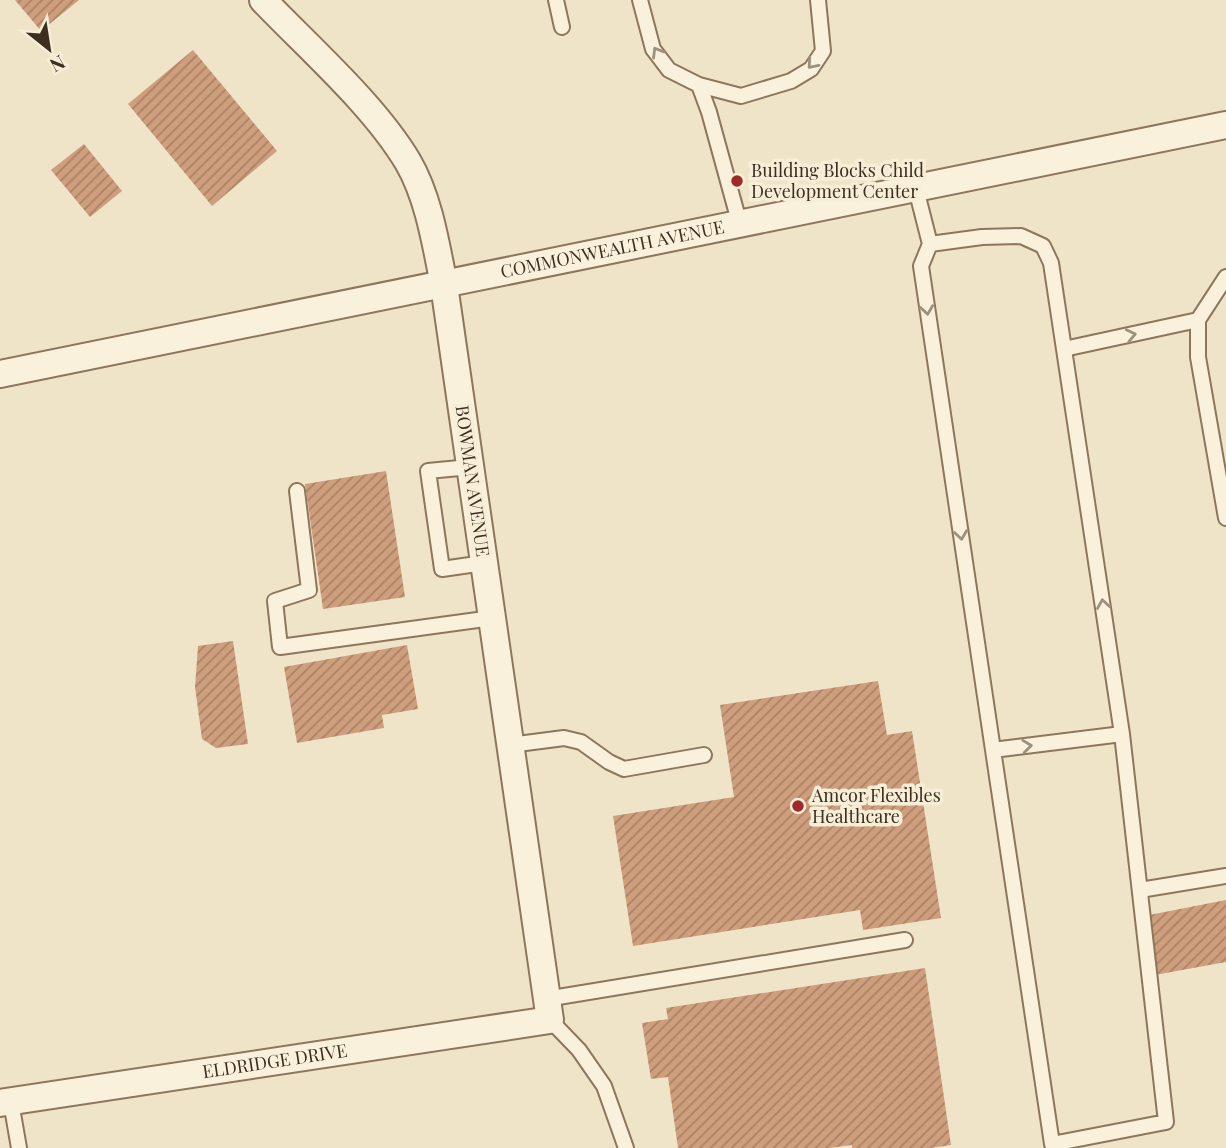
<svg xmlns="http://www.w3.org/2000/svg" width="1226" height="1148" font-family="'Playfair Display',serif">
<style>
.building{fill:url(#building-hatch)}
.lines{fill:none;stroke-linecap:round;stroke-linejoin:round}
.lane-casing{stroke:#8d765c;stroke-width:18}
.street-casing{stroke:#8d765c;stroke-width:30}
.lane{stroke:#faf1dc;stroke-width:14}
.street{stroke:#faf1dc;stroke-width:26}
.oneway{stroke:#9c907e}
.poi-dot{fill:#9e2a2b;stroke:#f7eed8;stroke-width:2.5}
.labels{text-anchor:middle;stroke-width:7;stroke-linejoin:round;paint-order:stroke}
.poi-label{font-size:18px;fill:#3d2e20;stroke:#f7eed8;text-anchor:start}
.street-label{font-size:18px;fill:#3d2e20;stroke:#f7eed8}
</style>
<defs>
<pattern id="building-hatch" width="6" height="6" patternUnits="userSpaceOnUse" patternTransform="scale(1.75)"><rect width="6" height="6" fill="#cf9f7d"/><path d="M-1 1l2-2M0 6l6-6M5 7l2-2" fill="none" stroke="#a98266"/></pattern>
</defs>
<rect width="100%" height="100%" fill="#f0e4c8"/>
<path class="building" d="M15 0H79L41 31Z
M193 50 277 151 212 206 128 104Z
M84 144 122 191 90 217 51 170Z
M386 471 405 597 323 609 305 484Z
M233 641 248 744 216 748 202 739 195 687 198 646Z
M407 645 418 709 382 715 384 728 297 743 284 667Z
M878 681 887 735 912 731 941 918 863 930 860 910 633 946 613 816 734 797 720 705Z
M1226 900V962L1155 975 1144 916Z
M925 968 951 1145 931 1148H852V1145L830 1148H678L668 1077 651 1079 642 1023 668 1019 666 1008Z"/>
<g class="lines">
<g class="lane-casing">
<path id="lane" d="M556 0 562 27
M640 0 653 49 669 70 699 85 741 96 791 81 811 69 823 51 818 0
M699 85 709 112 740 225
M916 189 930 244 921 266 993 750 1122 734 1051 263 1043 246 1021 236 982 237 930 244
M1226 277 1198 320V357L1226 518
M1064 349 1198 320
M470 467 428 471 442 569 484 563
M297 491 309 590 275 601 280 647 492 618
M510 745 564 738 581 742 609 762 624 769 704 755
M993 750 1052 1144 1166 1122 1122 734
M1140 890 1226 876
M546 999 905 940
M550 1020 579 1050 604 1086 626 1148
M11 1102 19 1148"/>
</g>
<g class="street-casing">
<g id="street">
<path id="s1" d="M0 374 1226 125"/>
<path id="s2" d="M0 1103 550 1020 444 285C436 245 429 198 408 162 374 105 310 49 263 0"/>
</g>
</g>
<use href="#lane" class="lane"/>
<use href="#street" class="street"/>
</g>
<defs><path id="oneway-chevron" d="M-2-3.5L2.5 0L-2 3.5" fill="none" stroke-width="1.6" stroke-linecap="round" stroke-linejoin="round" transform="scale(1.75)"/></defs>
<g class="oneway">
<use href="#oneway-chevron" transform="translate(657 52) rotate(-121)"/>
<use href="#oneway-chevron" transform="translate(812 64) rotate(131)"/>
<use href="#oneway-chevron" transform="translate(927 310) rotate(82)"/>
<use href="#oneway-chevron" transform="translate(1131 335) rotate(-12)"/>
<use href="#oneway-chevron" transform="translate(961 535) rotate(82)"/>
<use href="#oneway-chevron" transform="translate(1103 604) rotate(-99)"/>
<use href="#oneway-chevron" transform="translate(1027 746) rotate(-7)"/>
</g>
<g class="poi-dot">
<circle cx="737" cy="181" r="7"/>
<circle cx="798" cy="806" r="7"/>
</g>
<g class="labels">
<g class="poi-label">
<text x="751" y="177">Building Blocks Child<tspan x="751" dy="21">Development Center</tspan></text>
<text x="812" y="802">Amcor Flexibles<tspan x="812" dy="21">Healthcare</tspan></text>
</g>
<g class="street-label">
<text dy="6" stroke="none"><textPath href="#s1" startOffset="625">COMMONWEALTH AVENUE</textPath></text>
<text transform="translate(472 481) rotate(82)" y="6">BOWMAN AVENUE</text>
<text dy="6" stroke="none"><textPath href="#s2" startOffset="278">ELDRIDGE DRIVE</textPath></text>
</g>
</g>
<g transform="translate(49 49) rotate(150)" stroke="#f7eed8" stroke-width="5" paint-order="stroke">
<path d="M0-5L12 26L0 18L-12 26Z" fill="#3d2e20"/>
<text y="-10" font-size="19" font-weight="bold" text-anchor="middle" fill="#3d2e20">N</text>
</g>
</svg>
